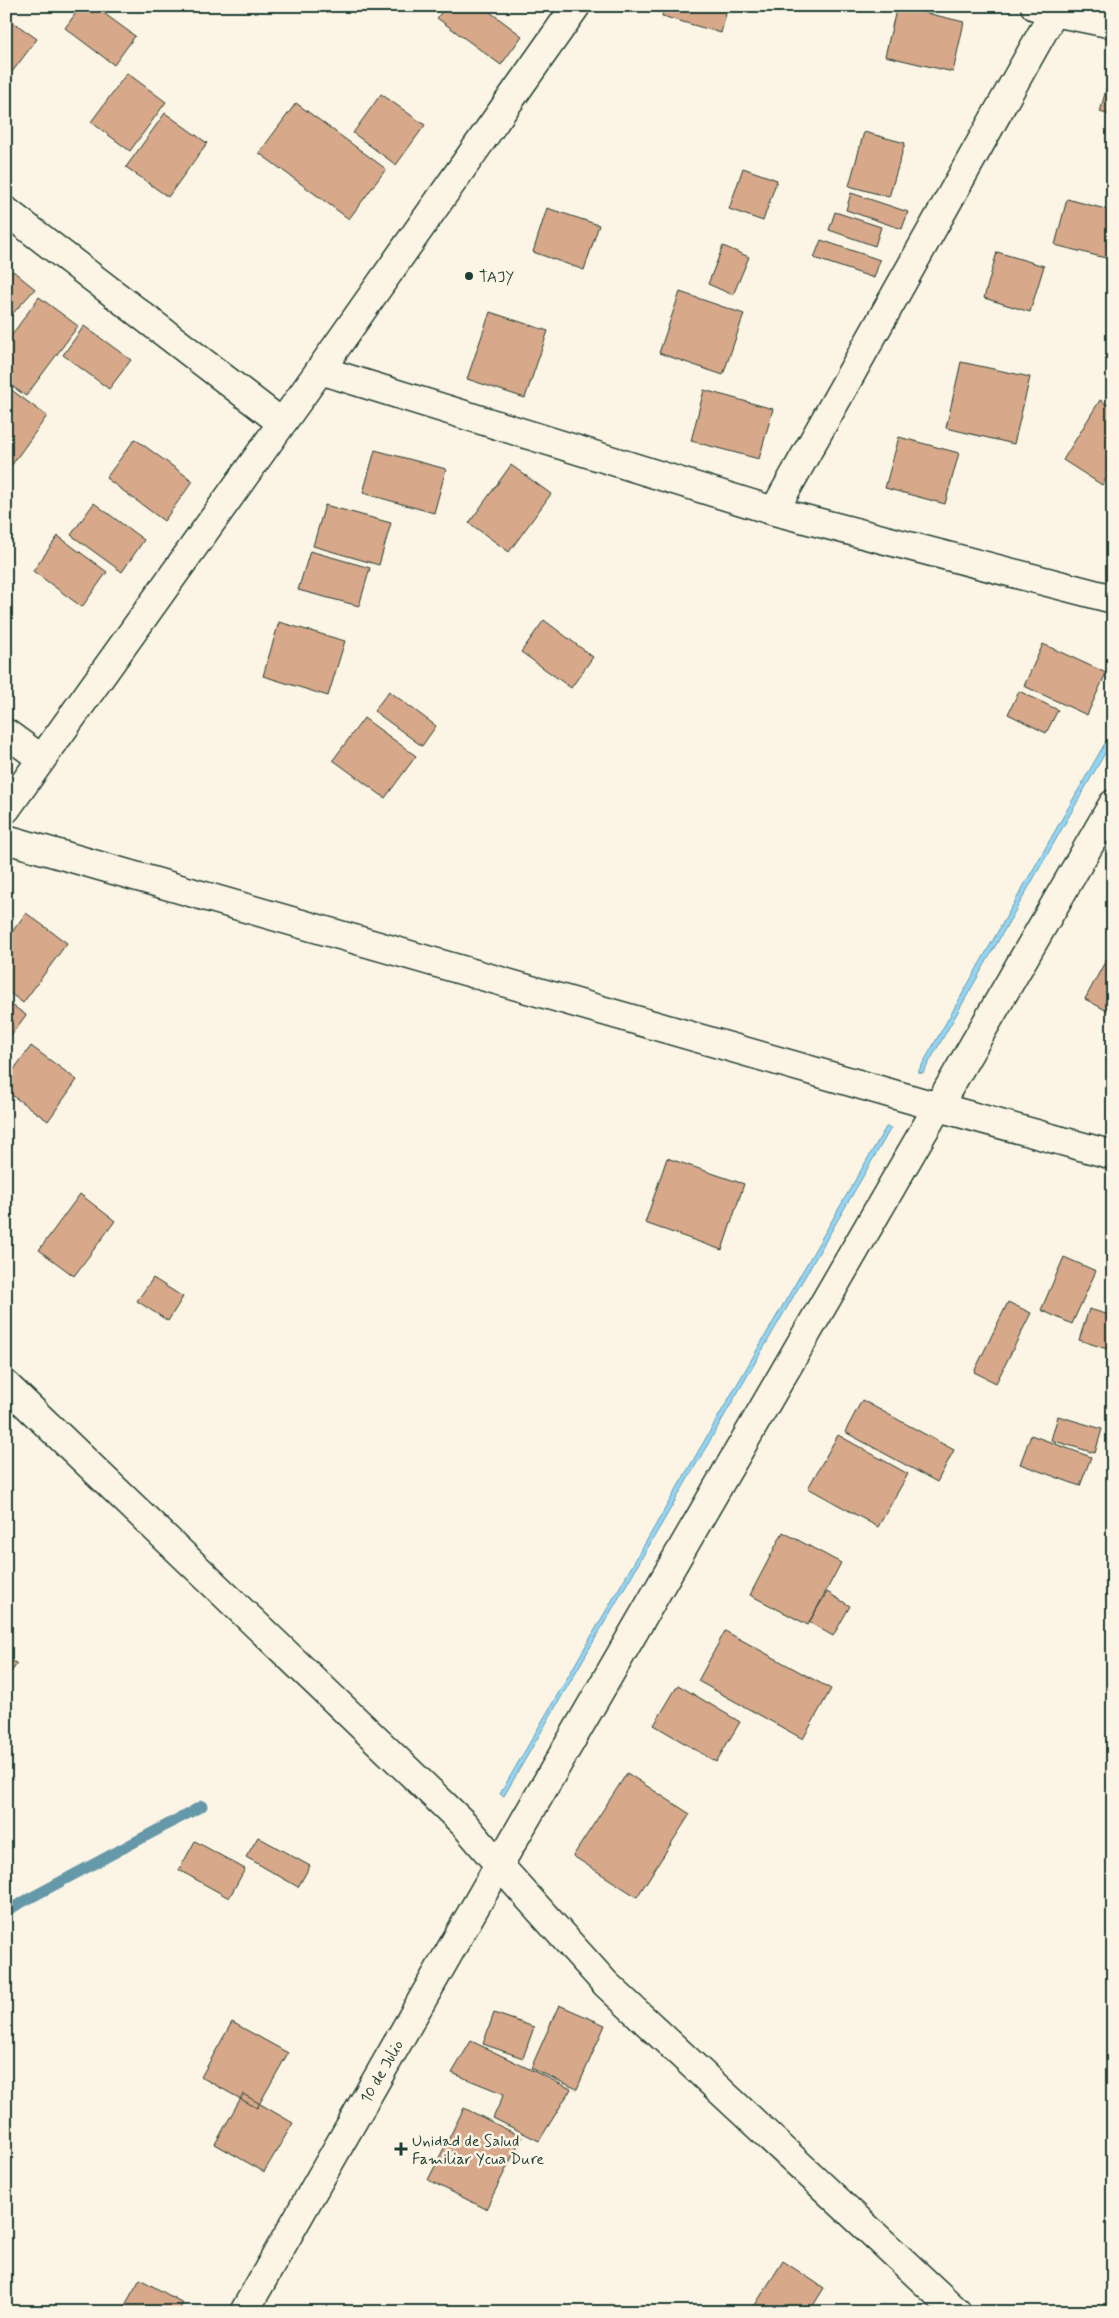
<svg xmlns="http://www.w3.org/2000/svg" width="1119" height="2318" font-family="Mynerve,sans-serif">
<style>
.water{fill:#93d5f5;stroke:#6598a8}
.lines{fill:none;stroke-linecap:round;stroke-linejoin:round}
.stream{stroke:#6598a8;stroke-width:11}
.building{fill:#d7a889;stroke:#1f3d34}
.minor-casing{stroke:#1f3d34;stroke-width:31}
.minor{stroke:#fcf5e5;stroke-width:28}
.poi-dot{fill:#1f3d34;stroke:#fcf5e5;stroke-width:2}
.labels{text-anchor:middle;stroke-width:5;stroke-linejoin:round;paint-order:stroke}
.poi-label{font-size:16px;fill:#1f3d34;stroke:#fcf5e5;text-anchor:start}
.street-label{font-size:16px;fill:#1f3d34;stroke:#fcf5e5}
</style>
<rect width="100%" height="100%" fill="#fcf5e5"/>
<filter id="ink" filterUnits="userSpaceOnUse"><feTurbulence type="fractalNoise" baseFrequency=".02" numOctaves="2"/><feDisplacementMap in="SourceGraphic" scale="10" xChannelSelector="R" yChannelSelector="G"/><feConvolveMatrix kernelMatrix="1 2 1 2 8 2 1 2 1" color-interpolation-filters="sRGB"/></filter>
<g filter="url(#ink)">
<path class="water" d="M1113 729V739L923 1073 918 1072Z
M886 1127 891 1128 504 1796 500 1794Z"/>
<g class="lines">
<path class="stream" d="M6 1911 202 1806"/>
</g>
<path class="building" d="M81 6H94L135 36 114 65 65 28Z
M446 6H482L522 36 501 65 437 18Z
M664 6H728L721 33 662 16Z
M897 6 964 22 953 72 885 56Z
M6 17 37 39 6 80Z
M1112 67 1113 68V116L1100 112Z
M127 73 166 102 130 151 91 122Z
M381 94 425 125 396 165 353 133Z
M296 103 386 169 349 219 259 153Z
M165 113 207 143 168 197 126 167Z
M864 132 905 143 889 197 849 186Z
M1113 152V172L1107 170Z
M743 168 777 180 763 221 729 209Z
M851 193 908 212 902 229 846 210Z
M1067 199 1113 211V260L1055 245Z
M547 208 599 225 584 270 533 252Z
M835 212 881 227 875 246 829 230Z
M821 240 880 260 874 278 814 258Z
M723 246 749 257 733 295 708 284Z
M997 252 1044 266 1030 312 984 298Z
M13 271 35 289 6 321V279Z
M680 292 744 314 723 375 659 353Z
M39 297 78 326 26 396 6 382V343Z
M490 312 548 331 525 398 467 379Z
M84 326 131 360 109 389 63 355Z
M961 362 1030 377 1014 444 946 428Z
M6 386 47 416 6 473Z
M704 390 773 409 759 459 691 441Z
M1100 400 1113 408V468L1102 485 1063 460Z
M899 437 959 453 945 504 885 488Z
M135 439 193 481 164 521 106 478Z
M375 450 446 469 434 513 363 493Z
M511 465 551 494 509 552 469 523Z
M94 503 144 540 122 572 71 535Z
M325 505 391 523 379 565 313 546Z
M58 536 107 572 82 607 33 571Z
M310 551 370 568 359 606 298 590Z
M544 620 593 657 571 688 521 652Z
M279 622 345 641 328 696 263 676Z
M1043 644 1106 673 1087 715 1024 686Z
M389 691 436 726 422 746 374 711Z
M1019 691 1058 710 1046 733 1008 714Z
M364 718 416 756 385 798 333 760Z
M26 913 67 943 23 1003 6 990V940Z
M1113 947V1014L1085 999Z
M6 1001 26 1015 6 1042Z
M31 1046 77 1080 48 1121 6 1091V1080Z
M667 1158 744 1184 722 1250 645 1223Z
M80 1194 115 1221 74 1276 39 1250Z
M1064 1257 1096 1271 1072 1324 1041 1310Z
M153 1278 183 1297 168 1321 137 1301Z
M1008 1302 1031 1313 996 1383 974 1372Z
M1089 1309 1113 1316V1351L1079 1340Z
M862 1400 954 1450 937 1482 845 1432Z
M1058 1416 1102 1429 1095 1453 1051 1440Z
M838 1435 908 1474 878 1527 808 1488Z
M1031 1435 1091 1457 1080 1486 1020 1464Z
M783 1532 841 1563 808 1625 750 1595Z
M827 1592 850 1606 833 1636 809 1622Z
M725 1631 831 1689 803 1739 698 1681Z
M6 1656 17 1664 6 1679Z
M678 1685 740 1722 716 1762 654 1725Z
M627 1773 690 1814 637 1897 573 1856Z
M258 1837 310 1866 298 1887 246 1857Z
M195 1841 245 1869 229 1898 179 1870Z
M559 2005 605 2025 577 2089 531 2068Z
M494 2013 534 2027 523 2058 483 2044Z
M232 2022 288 2053 257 2108 201 2077Z
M471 2041 571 2089 539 2141 493 2118 504 2094 452 2073Z
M243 2094 293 2123 264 2172 215 2144Z
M464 2108 522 2137 486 2209 428 2180Z
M783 2261 824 2288 809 2312H760L753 2308Z
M140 2279 183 2303 178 2312H121Z"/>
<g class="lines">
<g class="minor-casing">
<path id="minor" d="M1054 12 1113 24
M6 211 282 423
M320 370 774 511 1113 599
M774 511 1054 12 1035 6
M6 733 42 759
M6 809 320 370 576 6
M6 839 938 1107 1113 1155
M6 1385 464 1824 499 1865 606 1984 957 2312
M244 2312 499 1865 1113 804"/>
</g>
<use href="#minor" class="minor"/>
</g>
</g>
<g class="poi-dot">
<circle cx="469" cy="276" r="5"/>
<path d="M398.5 2141.5h5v5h5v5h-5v5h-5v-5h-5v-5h5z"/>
</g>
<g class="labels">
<g class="poi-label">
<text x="479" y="282">TAJY</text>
<text x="412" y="2146">Unidad de Salud<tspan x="412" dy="18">Familiar Ycua Dure</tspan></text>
</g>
<g class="street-label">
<text transform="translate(381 2071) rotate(-60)" y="6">10 de Julio</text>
</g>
</g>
<rect width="1119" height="2318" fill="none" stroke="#fcf5e5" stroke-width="25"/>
<rect x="12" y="12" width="1094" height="2293" fill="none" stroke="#1f3d34" stroke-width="2" filter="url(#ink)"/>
</svg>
